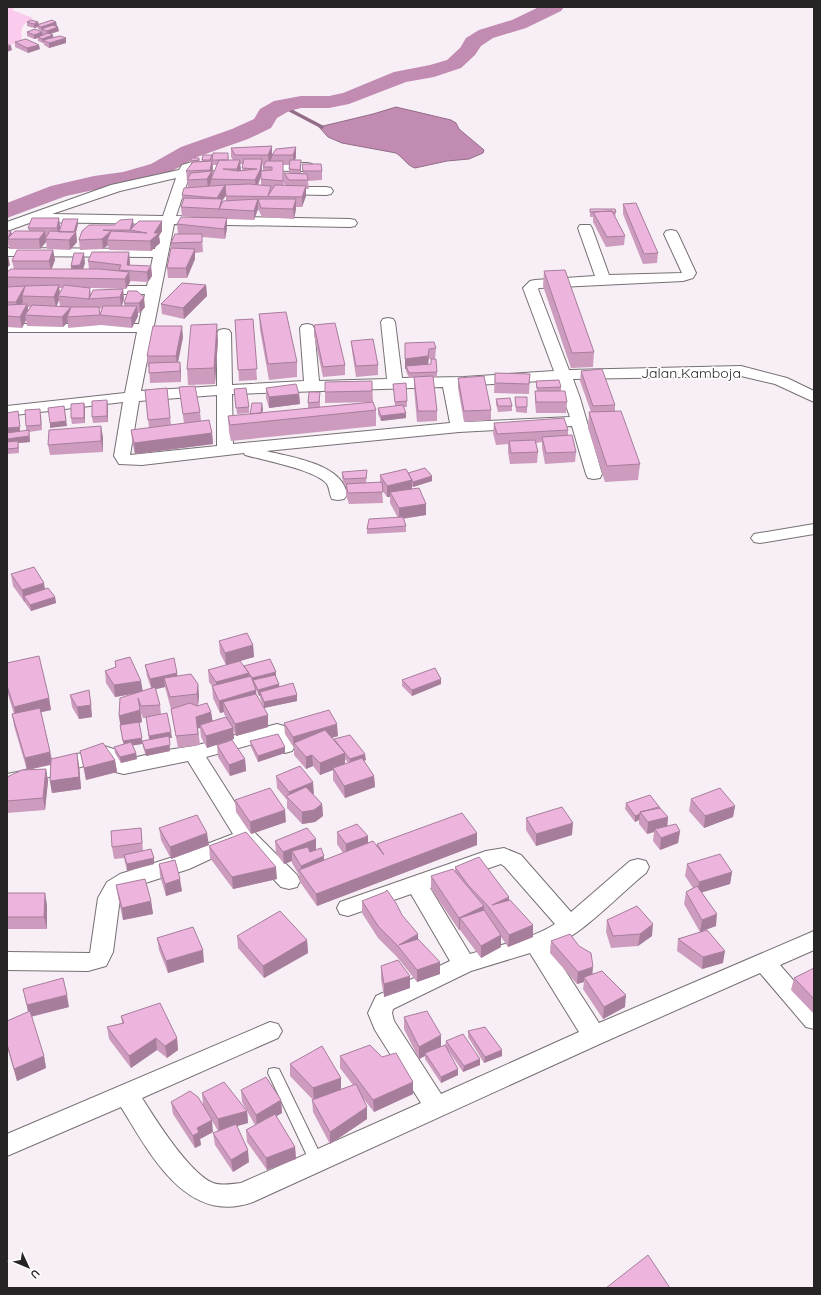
<svg xmlns="http://www.w3.org/2000/svg" width="821" height="1295" font-family="Quicksand,sans-serif">
<style>
.green{fill:#facbec}
.water{fill:#c28bb2;stroke:#936c88}
.lines{fill:none;stroke-linecap:round;stroke-linejoin:round}
.stream{stroke:#936c88;stroke-width:3.5}
.river{fill:#c28bb2;fill-rule:evenodd}
.lane-casing{stroke:#767074;stroke-width:2}
.street-casing{stroke:#767074;stroke-width:2}
.lane{fill:#fff;fill-rule:evenodd}
.street{fill:#fff;fill-rule:evenodd}
.wall{fill:#cc9bbe;fill-rule:evenodd}
.shaded-wall{fill:#a67e9b}
.building{fill:#edb4dd;stroke:#a67e9b}
.labels{text-anchor:middle;stroke-width:3.5;stroke-linejoin:round;paint-order:stroke}
.street-label{font-size:14px;fill:#262425;stroke:#fff}
</style>
<rect width="100%" height="100%" fill="#f7eff5"/>
<path class="green" d="M7 7H15L12 10 33 18C20 26 21 28 22 42L7 46Z"/>
<path class="water" d="M396 107 451 120 456 123 459 129 484 150 483 153 469 159 447 161 415 168C406 165 404 158 396 153L342 143 328 137 319 127 373 114Z"/>
<g class="lines">
<path class="stream" d="M282 106 322 127"/>
<path class="river" d="M539 7H564L561 11 526 28 493 38 481 46 475 55 461 68 434 77 406 82 349 104 329 108H301L289 111 277 118 271 128 248 139 197 157 167 174 125 186 94 190 66 196 7 218V203L51 186 94 176 123 172 151 164 181 147 232 129 254 119 260 109 274 101 301 96H329L343 93 394 72 430 65 447 60 460 48 466 38 479 30 512 20Z"/>
<g class="lane-casing">
<path id="lane" d="M274 1068 279 1069 324 1162 322 1166 317 1168 312 1166 310 1162 268 1073 269 1069Z"/>
</g>
<g class="street-casing">
<path id="street" d="M192 162 307 163 312 164 313 167 312 170 307 171 194 170 191 171 176 216 350 219 355 220 357 223 355 226 350 227 174 224 141 391 217 386V333L219 330 224 329 229 330 231 333 232 385 304 381 300 328 302 325 307 324 312 325 314 328 319 381 387 379 381 322 383 319 388 318 393 319 395 322 402 378 464 377 554 371 523 288 530 281 535 280 595 276 578 228 580 225H590L592 228 609 275 682 273 664 234 666 231 671 230 676 231 678 234 696 273 693 278 683 281 539 288 538 289 569 370 741 366 787 378 814 391V402L775 384 741 376 573 379 580 398 602 474 600 478 594 479 588 478 586 474 572 426 459 432 266 451C290 457 344 464 347 495L344 499 338 500 332 499C329 494 330 489 327 484 316 470 263 460 245 455L244 453 142 465 119 464 114 456 123 402 7 416V406L125 393 137 332H7V324H139L145 294H7V286H147L153 257 7 256V248L155 249 160 224 32 222 7 231V222L111 185 179 170 182 165ZM176 178 163 216 52 214 120 191ZM557 380 570 417 466 422 459 386ZM443 387 450 423 233 444 232 394ZM217 395V446L130 455 139 401Z
M280 187H326L331 188 333 191 331 194 326 195 275 194 273 191 275 188Z
M814 524V534L760 543 754 542 751 538 754 534Z
M277 724 284 726 295 746 292 751 285 753 278 751 271 739 206 757 253 831 297 875 300 881 297 887 289 889 281 887 241 845 189 869 136 886 123 894 120 898 113 952 106 966 88 971 7 970V952L90 953 98 898 107 882 120 874 173 857 233 834 188 761 124 774 111 771 103 760 30 783 7 788V774L22 771 104 746 117 750 124 760 167 750 194 746Z
M504 848 521 855 571 912 630 861 638 859 646 861 649 867 646 873C618 895 583 935 550 947L599 1023 814 931V950L780 965 814 1004V1029L806 1027 760 973 602 1043 253 1202C187 1226 150 1154 121 1107L7 1156V1134L270 1022 278 1024 282 1031 278 1038 142 1098C156 1120 189 1173 213 1183 221 1186 233 1184 241 1183L421 1103 375 1030 368 1013 376 996 450 961 411 894 348 916 340 914 337 908 340 902 486 851ZM501 864 505 867 555 924C530 940 498 945 470 954L430 888ZM530 953 579 1032 441 1094 394 1021 392 1013 393 1009 471 971Z"/>
</g>
<use href="#lane" class="lane"/>
<use href="#street" class="street"/>
</g>
<path class="wall" d="M27 22H38L39 24 56 22 57 26 59 31 50 34 53 35V38H66V43L49 48 44 45V43H43L38 41V38L34 39 27 36V32H41V31L38 29V27L34 28 27 26Z
M15 42 40 49 28 53 15 47Z
M272 146V154L296 147V157L295 160H301V173H303L302 164 322 171V180L308 181 309 189H306V196L302 207H296V209L294 219 262 217 258 209 254 220 227 219V228L225 239 202 237 203 252 195 253V259L187 278H168L167 268 171 250V243L178 234 177 224 193 217 182 216 181 207 183 202 182 195 188 187 186 171 191 164V158H199L200 162H202V160L212 155V161L213 153 229 157 228 160H233L231 157V148ZM240 164H243L242 171H240ZM213 165H217L212 177 213 171ZM262 165H264L263 167V171H262ZM283 165H289V173H284V183L286 186H284ZM261 176V185H258ZM226 196V201L222 204V201Z
M623 204 658 253 657 263 643 264 623 214Z
M590 209 616 212 615 217 625 236 624 245 606 247 593 222V217H590Z
M59 218 60 228 78 224 76 232 77 242 70 250 47 249 46 242 40 249H9L8 243H7V231H11L12 235 29 231 28 228Z
M162 221V231L159 236 160 243 151 251 109 250 108 245 103 249 80 250 79 240 82 231 134 226Z
M53 250 55 260 51 269H71V266L85 263 83 269H89L88 261 130 262V266H151L152 276 148 282 130 281V282L126 289 90 288 91 296 123 289 124 299 122 306H124V303L128 291 145 307 140 313H138V316L132 328 101 325 68 328V322L63 327 27 326 26 320 22 328 7 327V272L14 269 12 261ZM59 288H62L60 293ZM59 300 60 306H56ZM28 307H31L28 311ZM102 308 100 315 99 309Z
M544 271 594 352 593 367 571 368 543 286Z
M206 285 207 296 184 319 162 314 161 304Z
M259 314 297 362V377L269 380 260 330Z
M253 319 257 380 239 381 235 320Z
M314 325 345 365V375L323 377 314 335Z
M183 337 178 362 181 372V382L150 383 149 367H148L147 356Z
M218 340 215 384 188 385 187 369Z
M351 341 378 365V375L356 377 352 351Z
M405 343 436 348 435 359H429L428 364 437 372V377H433L437 411V421L417 422 414 388V378H409L406 371V369H405Z
M581 371 615 405V411L640 464 638 480 605 482 588 428 589 412H591L580 381Z
M495 373 530 374 529 394 494 393Z
M458 378 491 410V420L464 422 458 388Z
M372 381 373 402 376 410V426L231 441 229 432 228 416 250 414 263 409 262 413 313 408H308V403L320 397V407L371 402 325 403V392Z
M536 381 561 387V391L567 402 566 413H536L535 402V391H537L536 386Z
M393 384 407 401V407H404L406 418 381 421 378 414V408L395 406Z
M179 387 200 412 201 421 212 433 213 444 135 454 132 441 131 430 149 428 145 390 167 388 171 425 184 423Z
M266 388 299 394 300 404 269 408 266 398Z
M234 389 249 407V413L237 414Z
M515 397 527 407V413L516 412Z
M496 399 512 406V411L498 412 496 404Z
M84 403 85 408V423L72 424 71 418Z
M108 406V422L93 423 92 417Z
M7 413 19 417 20 431H26V426L41 414 42 430 29 432 30 442 18 443 19 453 7 454Z
M494 423 568 430V436L576 452 575 462 545 464 542 448V442L536 443 538 452 537 463 510 464 508 452V444L496 445 493 433Z
M103 437V452L50 455 48 445Z
M342 472 367 475 366 483 380 482V475L408 473 432 476V481L413 487 412 486V489L426 504V515L403 519 406 526V532L367 534V529L398 518 390 503V497H387L382 490 383 503 349 504 346 495V485H344L342 477Z
M11 574 45 589 55 597 56 603 31 611 13 586Z
M219 641 253 645 254 657 226 665 220 653Z
M7 663 49 698 51 710 41 712 52 759 79 765 81 789 52 793 50 781 51 765 28 770 46 769 48 781 45 810 7 813V777L27 770 14 726 12 714H14L7 691Z
M145 665 178 676 198 684 199 696 198 706 211 712 212 721 226 717 224 714V712L220 713 213 698 212 686 209 682 208 670 244 666 276 672V677L279 687 297 695V701L264 708 260 698V696H259L256 690V694L268 727 236 736 233 730 234 739 207 748 201 737 200 728H198L200 745 178 748 173 721 171 709 165 687 156 689 160 705 161 714 172 738H169L170 751 146 756 143 747 142 741 149 740 147 723 146 718H143L141 713 142 722 139 723 142 744 132 745 136 753 137 759 121 763 115 753 114 747 124 744 121 731 119 716 132 694 115 697 106 683 105 671 143 691 151 688 147 676Z
M402 680 441 684 412 696 402 686Z
M70 695 91 702 92 717 79 719 72 707Z
M284 723 338 736 332 738 334 741V739L366 760 364 761 374 776 375 787 345 798 333 780V770L320 775 313 766 306 769 294 755V748L285 734ZM345 759 348 763 345 764Z
M250 741 285 747V753L258 762 251 747Z
M217 745 245 759 246 771 230 776 218 757Z
M80 751 115 760 117 772 86 780Z
M276 776 314 794H313L322 804 323 816 315 822 302 824 287 808V800L277 788Z
M691 799 735 806 733 817 704 828 689 811Z
M235 800 286 822 251 834 236 812Z
M626 803 660 808 668 817 667 826 680 831 678 843 660 850 653 841 654 832 647 834 639 824V820L635 822 625 809Z
M526 818 572 835 536 846 526 830Z
M141 828 143 851 154 864 127 871 124 858 114 859 112 847Z
M159 828 209 845 171 859 161 840Z
M337 832 377 846V844L477 845 317 906 300 882 299 875 292 863V861L284 864 276 853 275 841 316 850 324 860 343 853 337 844Z
M209 846 277 879 233 889 210 858Z
M159 864 182 891 166 896 160 876Z
M687 864 732 872 730 884 702 892 716 926 704 930 723 963 702 969 677 951 678 939 700 932 684 904 686 892 693 888 685 876Z
M455 867 509 900 533 925V937L508 947 501 937V947L481 958 460 930V929L459 930 431 889V876L455 871Z
M116 885 151 901 153 914 123 920 118 897Z
M7 893 47 905V929H7Z
M362 901 402 915 418 939 440 974 417 982 397 957 378 938 362 913Z
M607 920 652 936 638 946 611 948 606 932Z
M237 936 307 940 308 953 264 978 238 948Z
M157 938 204 962 168 973 159 950Z
M551 941 593 974 625 1007 603 1019 583 989 584 982 577 984 550 953Z
M381 966 410 988 384 997 381 979Z
M814 968V1014L791 990 794 978Z
M23 989 69 1007 31 1017 44 1056 46 1068 17 1081 7 1047V1021L28 1012Z
M121 1016 177 1038 178 1050 167 1058 157 1050 131 1068 109 1039 107 1027 122 1023Z
M404 1017 441 1046H445L446 1041 480 1059V1065L463 1072 448 1050 458 1075 441 1083 425 1059V1056L419 1059 404 1029Z
M468 1031 502 1056 484 1063 468 1037Z
M340 1056 382 1057 413 1082V1094L374 1112 362 1097 367 1107V1119L330 1144 313 1112 312 1100H313L290 1076V1064L341 1089 353 1085 340 1068Z
M241 1090 281 1100 282 1113 276 1116 295 1147 296 1159 267 1170 247 1142 246 1130 255 1125 242 1102Z
M202 1093 247 1111 248 1123 237 1126 249 1162 233 1172 215 1145 213 1133 218 1131 203 1105Z
M171 1102 213 1132 200 1139 201 1145 195 1148 173 1114Z"/>
<path class="shaded-wall" d="M38 22 39 25H37L38 27 34 28V24Z
M56 22 57 27 42 29 41 27Z
M58 27 59 31 47 35V31Z
M42 32 43 36 38 37V38L34 39V35Z
M53 35 54 40H43L44 43H43L42 39Z
M66 38V43L49 48V43Z
M39 45 40 49 28 53 27 48Z
M11 46 12 50 7 52V47Z
M272 146V157L269 165 268 155Z
M296 147V157L293 165V155Z
M262 159V169L260 179 256 190 255 180Z
M240 160 241 170 237 179V169Z
M301 160V169L300 180V170Z
M212 161 213 171 212 175V179H211V182L208 189 207 179 210 173V170Z
M225 185 226 195 222 201V208L218 207 217 198Z
M306 186V196L302 207V197Z
M258 199V209L254 220V211Z
M296 199V209L294 219 293 209Z
M59 218 60 228 59 238 57 228Z
M227 218V228L225 239 224 229Z
M78 219V224L76 232 77 242 70 250 69 240 74 233Z
M133 219 134 229 130 230Z
M162 221V231L159 236 160 243 151 251 150 241Z
M11 231 12 236 11 239 8 238Z
M45 231 46 242 40 249 39 239Z
M111 231 107 240 108 245 103 249 102 239Z
M195 249V259L187 278 186 268Z
M53 250 55 260 51 271 49 261Z
M129 252 130 262 129 271 127 265Z
M84 253 85 263 81 275 72 276 71 266Z
M8 255 10 265 7 268V256Z
M151 266 152 276 148 282 147 272Z
M129 272 130 282 126 289 125 279Z
M59 285 60 296H58L59 300 56 308 54 297Z
M206 285 207 296 184 319 183 308Z
M25 286 22 296 23 302 17 312 16 302Z
M123 289 124 299 121 307 120 297Z
M144 297 145 307 140 313 139 303Z
M27 304 29 315H25L26 320 22 328 20 317Z
M137 306 138 316 132 328 131 318Z
M71 307 67 317 68 322 63 327 62 317Z
M217 324 218 340 215 384 214 368Z
M182 326 183 337 177 367 176 356Z
M429 349 428 366H406V369H405V359Z
M180 362 181 372V382L180 371Z
M299 394 300 404 269 408V397Z
M107 400 108 406V422L107 416Z
M84 403 85 408V423L84 418Z
M262 403 263 409 261 420 260 415Z
M64 406 67 426 50 428V423Z
M18 411 20 432 7 434V428Z
M406 413V418L381 421V416Z
M101 426 103 437V452L101 441Z
M29 430 30 442 18 443 19 453 18 448 7 444V439Z
M212 433 213 444 135 454 134 443Z
M432 476V481L413 487V482Z
M412 480V491L390 492V497H387V486Z
M426 504V515L399 519V508Z
M44 583 46 595 24 596 25 601 24 602 22 590Z
M55 597 56 603 31 611 30 605Z
M253 645 254 657 226 665 225 653Z
M276 672V678L253 680V684L252 678Z
M177 673 179 684 164 678 165 687 152 690 150 679Z
M249 673 250 685 217 694 216 682Z
M441 679V684L412 696V690Z
M141 681 143 692 115 697 114 685Z
M198 684 199 696 198 706 197 694Z
M279 684 280 690 260 692V696H259L258 690Z
M89 690 92 717 79 719 77 707Z
M256 690 257 702H223L224 712 220 713 219 701Z
M297 695V701L264 708V702Z
M7 696 8 701V719H7Z
M49 698 51 710 16 718 14 707Z
M140 710 142 722 121 728 119 716Z
M211 712 213 723 200 725V728L197 729 196 717Z
M268 715V727L236 736 235 724Z
M337 724 338 736 298 747 294 743V749L293 737Z
M233 728 234 739 207 748 206 736Z
M171 732 172 738H169L170 751 146 756 145 750 150 742 149 736Z
M142 738V744L124 747 123 741Z
M285 747V753L258 762V756Z
M50 752 52 764 27 770 25 758Z
M77 753 79 765 81 789 52 793 50 781Z
M136 753 137 759 121 763 120 757Z
M345 753V765L333 768V770L320 775V763Z
M365 754 366 760 350 765V759Z
M312 755 313 766 306 769V757Z
M245 759 246 771 230 776 229 765Z
M115 760 117 772 86 780 84 768Z
M46 769 48 781 45 810 43 798Z
M374 776 375 787 345 798 344 786Z
M313 782 314 794 293 803 289 799V792Z
M322 804 323 816 315 822 302 824V812Z
M735 806 733 817 704 828 705 816Z
M285 810 286 822 251 834 250 822Z
M640 814 639 820 635 822V816Z
M668 817 667 829H655L654 832 647 834 648 822Z
M573 823 572 835 536 846V834Z
M680 831 678 843 660 850 661 838Z
M207 833 209 845 171 859 170 847Z
M477 833V845L317 906 316 894Z
M368 836V848L346 856V844Z
M316 839V851L296 859 292 851V861L284 864 283 852Z
M324 856V868L301 873V866Z
M154 858V864L127 871V864Z
M276 867 277 879 233 889 232 877Z
M732 872 730 884 697 894 699 882Z
M180 879 182 891 166 896 165 884Z
M45 893 47 905V929L44 917Z
M509 897V909L492 905Z
M151 901 153 914 123 920 122 908Z
M484 906V918H460V929L459 930V918Z
M717 914 716 926 700 932 702 920Z
M653 924 652 936 638 946 640 934Z
M533 925V937L508 947 509 935Z
M418 934V946L399 945Z
M501 935V947L481 958V946Z
M307 940 308 953 264 978 263 966Z
M203 950 204 962 168 973 166 961Z
M725 951 723 963 702 969 703 957Z
M440 962V974L417 982V970Z
M593 967 592 979 584 977V982L577 984 578 972Z
M410 976V988L384 997V984Z
M67 995 69 1007 29 1017 27 1005Z
M626 995 625 1007 603 1019 604 1007Z
M441 1035V1047L425 1053V1056L419 1059V1047Z
M156 1038 157 1050 131 1068 129 1056Z
M177 1038 178 1050 167 1058 165 1046Z
M502 1050V1056L484 1063 485 1057Z
M44 1056 46 1068 17 1081 14 1069Z
M480 1059V1065L463 1072 464 1066Z
M458 1069V1075L441 1083V1077Z
M341 1078V1090L314 1100 313 1088Z
M413 1082V1094L374 1112 373 1100Z
M281 1100 282 1113 257 1128 256 1115Z
M367 1107V1119L330 1144V1132Z
M247 1111 248 1123 219 1131 218 1119Z
M212 1120 213 1132 200 1139 201 1145 195 1148 193 1136 197 1128Z
M295 1147 296 1159 267 1170 266 1158Z
M248 1150 249 1162 233 1172 231 1160Z"/>
<path class="building" d="M31 20 38 22 34 24 27 22Z
M52 20 56 22 41 27 37 25Z
M53 25 58 27 47 31 41 29Z
M35 29 42 32 34 35 27 32Z
M48 33 53 35 42 39 38 37Z
M60 36 66 38 49 43 43 40Z
M26 39 39 45 27 48 15 42Z
M7 44 11 46 7 47Z
M272 146 268 155H235L231 148Z
M296 147 293 155H272L276 149Z
M213 153H228V160H212Z
M203 155H212L210 160H202Z
M191 158H199V160L191 161Z
M244 159H262L260 170 255 180 211 179 219 160H240L237 169H223L238 171 257 169 242 168Z
M290 160H301L300 170 289 169Z
M212 161 210 170 186 171 193 162Z
M266 161H283V181L261 179V171L272 170V167H263Z
M302 164H321L322 171H303Z
M212 171 207 179 187 180 191 173Z
M284 173 307 174 308 180H289Z
M249 184 271 186 268 196 275 185 306 186 302 197 226 196 225 185 217 198 182 195 184 188 225 185Z
M184 198 222 199 219 209 181 207Z
M258 199 254 211 219 209 223 201Z
M258 199H296L293 209 261 208Z
M636 203 658 253 644 254 623 204Z
M590 209H615L616 212H612V211L590 212Z
M612 211 625 236 607 237 593 212Z
M181 217 227 218 224 229 177 224Z
M32 218H59L57 228H28Z
M63 219H78L74 232H59Z
M133 219 130 230 139 221H162L154 233H159L150 241 107 240 111 231 147 233 130 230H103L111 231 102 239 79 240 82 231 89 225H114L120 220Z
M7 231H11L8 238H7Z
M15 231H45L39 239H7Z
M50 231 76 232 69 240 45 239Z
M175 234H202V242L171 243Z
M171 248 195 249 186 268H167Z
M17 250H53L49 261H12Z
M92 252H129L127 265 151 266 147 272 119 270 121 265 88 261Z
M74 253H84L80 265 71 266Z
M11 269H100L129 272 125 279 7 277V272Z
M565 270 594 352 572 353 544 271Z
M182 283 206 285 183 308 161 304Z
M59 285 54 297 22 296 25 286Z
M64 285 90 288 89 299 93 290 123 289 120 297 89 299 58 296Z
M25 286 16 302H7V287Z
M128 291H137L144 297 139 303H124Z
M27 304 20 317 7 316V305Z
M32 305 71 307 62 317 25 315Z
M103 306H137L131 318 100 315Z
M71 307H99L100 315 67 317Z
M286 312 297 362 268 364 259 314Z
M253 319 257 369 238 370 235 320Z
M335 323 345 365 323 367 314 325Z
M217 324 214 368 187 369 191 325Z
M153 326H182L176 356H147Z
M373 339 378 365 356 366 351 341Z
M434 342 436 348 429 349 428 356 405 359V343Z
M431 359H436L437 372 409 373 406 366 431 364Z
M180 362V371L149 373V363Z
M602 369 615 405 593 406 581 371Z
M495 373 530 374 529 384 495 383Z
M433 376 437 411H418L414 377Z
M484 376 491 410 464 411 458 378Z
M559 380 561 387 537 388 536 381Z
M372 381V391L325 392V382Z
M406 383 407 401 395 402 393 384Z
M296 384 299 394 269 397 266 388Z
M195 386 200 412 183 414 179 387Z
M167 388 170 418 148 420 145 390Z
M246 388 249 407 236 408 234 389Z
M535 391H565L567 402H536Z
M309 392H320L319 402 308 403Z
M515 397H527V407H516Z
M510 398 512 406H498L496 399Z
M107 400V416L92 417V401Z
M373 402 376 410 230 425 228 416Z
M84 403V418H71V404Z
M252 403H262L261 413 250 414Z
M403 405 406 413 381 416 378 408Z
M64 406 66 421 50 423 48 408Z
M40 409 41 425 26 426 25 410Z
M18 411 20 427 7 428V413Z
M621 411 640 464 607 466 589 412Z
M564 418 568 430 497 434 494 423Z
M209 420 212 433 134 443 131 430Z
M101 426V441L48 445 49 430Z
M29 430V436L7 439V433Z
M572 435 576 452 546 453 542 437Z
M535 440 538 452 511 453 509 441Z
M18 441V448L7 449V442Z
M425 468 432 476 413 482 408 473Z
M406 469 412 480 387 486 380 475Z
M367 470 366 478 344 479 342 472Z
M382 482 383 492 348 493 346 484Z
M419 488 426 504 399 508 390 492Z
M403 517 406 526 367 529 369 519Z
M34 567 44 583 22 590 11 574Z
M48 588 55 597 30 605 24 596Z
M247 633 253 645 225 653 219 641Z
M39 656 49 698 14 707 7 686V663Z
M130 657 141 681 114 685 105 671 116 667 115 661Z
M174 658 177 673 150 679 145 665Z
M270 659 276 672 252 678 244 666Z
M240 661 249 673 216 682 208 670Z
M435 668 441 679 412 690 402 680Z
M191 674 198 684 197 694 170 697 164 678Z
M275 675 279 684 258 690 253 680Z
M251 676 256 690 219 701 212 686Z
M293 683 297 695 264 702 260 692Z
M155 687 160 705 141 706 138 698 140 710 119 716 120 698Z
M89 690 91 705 77 707 70 695Z
M256 694 268 715 235 724 223 702Z
M190 703 197 706 207 703 211 712 196 717 198 734 176 736 171 709Z
M40 708 50 752 25 758 12 714Z
M329 710 337 724 293 737 284 723Z
M167 713 171 732 149 736 146 717Z
M226 717 233 728 206 736 200 725Z
M139 722 142 738 123 741 120 725Z
M325 730 345 753 320 763 312 755 306 757 294 743Z
M278 734 285 747 258 756 250 741Z
M350 735 365 754 350 759 334 739Z
M169 736 170 745 145 750 142 741Z
M232 740 245 759 229 765 217 745Z
M131 742 136 753 120 757 114 747Z
M103 743 115 760 84 768 80 751Z
M77 753 79 777 50 781 51 759Z
M362 758 374 776 344 786 333 768Z
M300 766 313 782 289 792 276 776Z
M46 769 43 798 7 801V777L22 770Z
M306 787 322 804 314 810 302 812 286 796Z
M270 788 285 810 250 822 235 800Z
M720 788 735 806 705 816 691 799Z
M650 795 660 808 640 812V814L635 816 626 803Z
M562 807 573 823 536 834 526 818Z
M659 807 668 817 648 822 640 812Z
M462 813 477 833 316 894 299 870 373 841 384 855 377 844Z
M197 815 207 833 170 847 159 828Z
M357 824 368 836 346 844 337 832Z
M676 824 680 831 661 838 655 829Z
M141 828 142 843 112 847 111 831Z
M307 828 316 839 283 852 275 841Z
M246 832 276 867 232 877 209 846Z
M308 847 310 852 321 848 324 856 301 866 292 851Z
M151 849 154 858 127 864 124 855Z
M720 854 732 872 699 882 687 864Z
M479 857 509 897 492 905 510 900 533 925 509 935 488 906 468 885 455 867Z
M175 860 180 879 165 884 159 864Z
M453 869 484 906 459 918 431 876Z
M145 879 151 901 122 908 116 885Z
M697 886 717 914 702 920 686 892Z
M387 890 396 903 402 915 418 934 399 945 418 939 440 962 417 970 397 945 378 926 362 901 385 892Z
M7 893H45L44 917H7Z
M637 906 653 924 640 934 613 936 607 920Z
M484 910 501 935 481 946 460 918Z
M280 911 307 940 263 966 237 936Z
M193 927 203 950 166 961 157 938Z
M707 930 725 951 703 957 678 939Z
M570 934 579 946 591 953 593 967 578 972 551 941Z
M398 960 410 976 384 984 381 966Z
M814 968V999L794 978Z
M602 971 626 995 604 1007 584 977Z
M63 978 67 995 27 1005 23 989Z
M160 1003 177 1038 165 1046 156 1038 129 1056 107 1027 124 1023 121 1016Z
M30 1011 44 1056 14 1069 7 1044V1021Z
M427 1011 441 1035 419 1047 404 1017Z
M485 1027 502 1050 485 1057 468 1031Z
M463 1034 480 1059 464 1066 446 1041Z
M370 1045 382 1057 396 1053 413 1082 373 1100 340 1056Z
M445 1045 458 1069 441 1077 425 1053Z
M322 1046 341 1078 313 1088 290 1064Z
M266 1077 281 1100 256 1115 241 1090Z
M224 1082 247 1111 218 1119 202 1093Z
M356 1084 367 1107 330 1132 312 1100Z
M190 1091 198 1097 212 1120 197 1128 199 1132 193 1136 171 1102Z
M275 1114 295 1147 266 1158 246 1130Z
M236 1124 248 1150 231 1160 213 1133Z
M648 1255 670 1288H606Z"/>
<g class="labels">
<g class="street-label">
<text x="691" y="378">Jalan Kamboja</text>
</g>
</g>
<rect width="821" height="1295" fill="none" stroke="#262425" stroke-width="16"/>
<g transform="translate(28 1267) rotate(134)" stroke="#ffffff" stroke-width="3" paint-order="stroke">
<path d="M0-3L7 15L0 10L-7 15Z" fill="#262425"/>
<text y="-6" font-size="11" font-weight="bold" text-anchor="middle" fill="#262425">U</text>
</g>
</svg>
